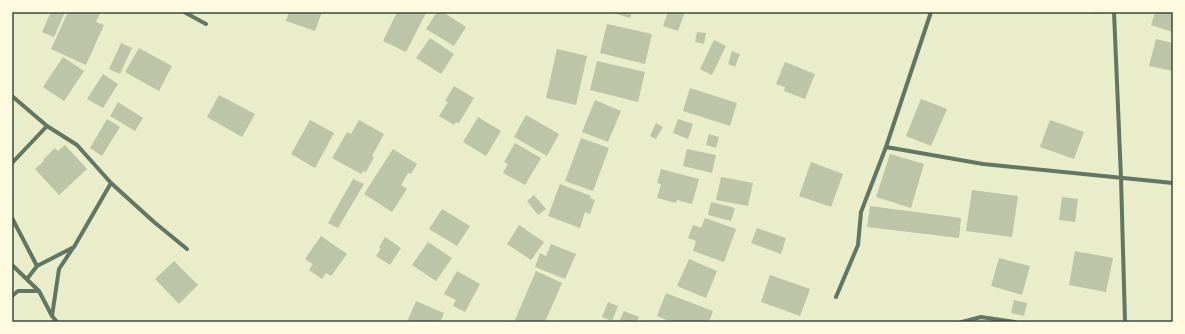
<svg xmlns="http://www.w3.org/2000/svg" width="1185" height="334" font-family="'DM Sans',sans-serif">
<style>
.building{fill:#bcc5a7}
.lines{fill:none;stroke-linecap:round;stroke-linejoin:round}
.minor{stroke:#617663;stroke-width:4}
.neatline{fill:none;stroke:#344e41;stroke-width:1.5}
</style>
<rect width="100%" height="100%" fill="#e9edc9"/>
<path class="building" d="M51 12H65L54 37 42 32Z
M68 12 100 13 96 22 104 25 86 65 51 49Z
M289 12H322L315 31 286 21Z
M397 12 426 13 406 52 383 41Z
M437 12H443L466 27 454 46 426 29Z
M610 12H632L630 18Z
M668 12H685L678 31 663 26Z
M1092 12H1105V14H1092Z
M1155 12H1173V32L1151 25Z
M607 24 652 34 645 64 600 53Z
M697 32 706 33 704 44 695 42Z
M430 38 454 54 441 74 416 58Z
M1156 39 1173 43V71L1149 66Z
M714 40 726 46 712 75 700 69Z
M121 43 132 48 120 74 109 69Z
M139 48 172 66 159 91 125 72Z
M557 49 587 56 576 105 546 98Z
M732 51 740 54 735 67 728 64Z
M63 57 84 71 64 101 43 87Z
M597 61 645 72 638 102 590 90Z
M785 62 815 74 805 99 784 91 785 87 776 84Z
M103 74 118 84 103 108 87 99Z
M454 86 474 98 459 123 456 122 454 125 439 116 448 102 445 101Z
M690 88 737 103 730 126 683 111Z
M219 95 255 114 242 137 207 117Z
M921 99 947 109 931 146 906 136Z
M595 100 621 111 608 142 582 132Z
M118 102 143 118 135 131 110 116Z
M526 115 559 134 547 156 514 137Z
M478 117 501 131 486 156 463 142Z
M107 119 120 127 102 156 90 148Z
M678 119 693 124 688 139 673 133Z
M310 120 334 133 315 168 291 154Z
M359 120 384 134 372 156 374 157 366 172 363 171 361 174 332 158 347 132 351 134Z
M1050 120 1084 132 1074 159 1040 147Z
M656 123 663 127 656 139 650 136Z
M709 134 719 137 716 148 706 145Z
M581 138 609 148 593 191 565 181Z
M515 143 541 158 525 185 503 173 508 164 504 162Z
M65 145 87 169 59 195 35 169 44 161 43 160 55 148 58 151Z
M393 149 417 164 411 174 408 173 401 185 407 189 392 212 364 194Z
M687 149 716 155 712 173 683 166Z
M890 154 924 164 911 208 876 197Z
M811 162 843 174 831 207 799 196Z
M661 169 699 179 692 204 677 200 676 203 657 198 661 184 657 183Z
M721 177 753 183 748 206 716 200Z
M353 179 364 184 338 228 328 223Z
M560 184 591 196 590 198 595 200 590 214 585 212 580 228 548 216Z
M972 190 1018 196 1012 237 966 231Z
M534 195 546 209 538 215 527 201Z
M1062 197 1078 199 1075 222 1059 220Z
M711 202 735 208 731 221 708 215Z
M870 206 961 218 959 238 867 227Z
M442 209 470 226 457 246 429 229Z
M705 218 736 229 724 262 693 251 696 241 688 238 693 225 701 228Z
M519 225 544 242 531 260 507 244Z
M757 228 786 238 781 254 751 243Z
M321 236 347 254 331 276 326 273 322 279 309 270 313 264 305 259Z
M385 237 401 248 390 265 376 256 381 248 379 247Z
M428 242 452 258 436 281 412 265Z
M551 244 576 254 565 279 535 267 540 253 546 256Z
M1075 251 1113 258 1106 292 1069 285Z
M999 258 1030 266 1022 295 991 286Z
M689 259 717 271 706 298 677 286Z
M174 261 198 285 179 304 155 279Z
M457 271 480 284 465 312 453 306 456 300 444 294Z
M536 271 562 283 545 322H514Z
M770 275 810 289 800 316 761 302Z
M666 293 713 311 709 322H671L657 316Z
M1014 300 1027 303 1024 316 1011 313Z
M416 301 444 313 440 322H407Z
M608 302 618 306 612 321 602 317Z
M624 311 639 317 637 322H619Z"/>
<g class="lines">
<path class="minor" d="M184 12 206 24
M1114 12 1121 178 1125 322
M12 96 47 126
M886 147 983 164 1173 183
M12 163 47 126 77 145 111 183 154 222 187 249
M12 218 37 266 27 279
M12 265 39 291
M37 266 74 247 111 183
M12 296 18 291H39L52 316 57 322
M836 297 858 245 861 212 886 147 931 12
M52 316 59 269 73 248
M962 322 981 317 1015 322"/>
</g>
<rect width="1185" height="334" fill="none" stroke="#fefae0" stroke-width="26"/>
<rect x="13" y="13" width="1159" height="308" class="neatline"/>
</svg>
